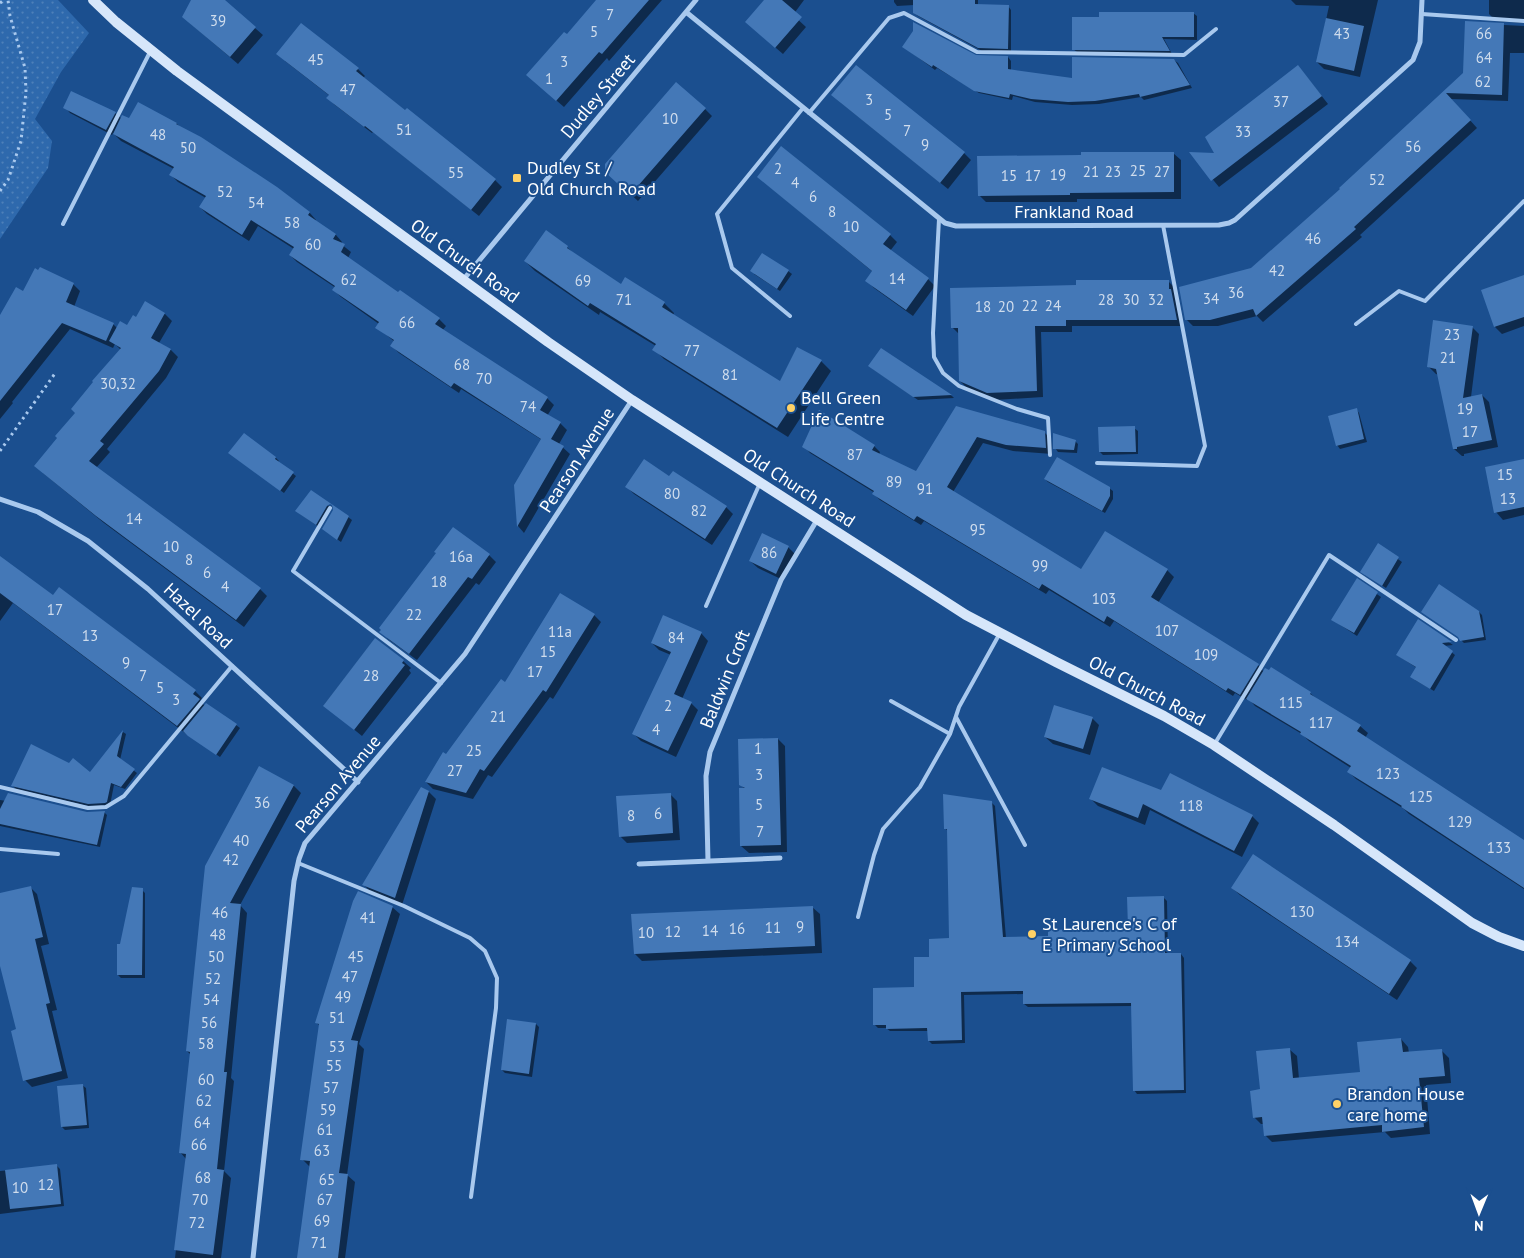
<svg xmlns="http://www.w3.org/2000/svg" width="1524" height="1258" font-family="'PT Sans',sans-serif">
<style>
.park{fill:url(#park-dots)}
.shadow{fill:#0007}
.building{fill:#4478b7}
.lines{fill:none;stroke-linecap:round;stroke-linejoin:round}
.path{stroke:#a9c9ee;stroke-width:3;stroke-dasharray:2.5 4;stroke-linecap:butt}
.lane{stroke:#a9c9ee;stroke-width:4}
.street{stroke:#a9c9ee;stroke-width:5}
.secondary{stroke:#d6e6fa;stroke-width:10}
.poi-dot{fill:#ffd166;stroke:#1b4f8f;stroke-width:2}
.labels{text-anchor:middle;stroke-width:4;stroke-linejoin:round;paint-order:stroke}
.number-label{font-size:15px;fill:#d0dded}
.street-label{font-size:18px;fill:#fff;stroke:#1b4f8f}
.poi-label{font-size:18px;fill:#fff;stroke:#1b4f8f;text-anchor:start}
</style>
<defs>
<pattern id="park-dots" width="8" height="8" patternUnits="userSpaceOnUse" patternTransform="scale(1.25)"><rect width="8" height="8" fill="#2e69ad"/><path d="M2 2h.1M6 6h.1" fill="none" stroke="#4d80b9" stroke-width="1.8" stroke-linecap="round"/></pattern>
</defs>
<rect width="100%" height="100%" fill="#1b4f8f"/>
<path class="park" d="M0 0H58L89 33 61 72 35 119 52 141 48 168 0 239Z"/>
<path class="shadow" d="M193 0H222L263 35 238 64 191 24Z
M598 0H662L609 61 607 58 564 107 535 82 567 36Z
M766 0H804L793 15 806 27 783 54 754 29Z
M894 0H978V6H1008L1011 10V51H982L918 16 914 13V5L897 6 894 2Z
M1291 0H1378L1360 77 1324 69 1317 62 1329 6 1296 5Z
M1489 0H1524V23L1496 21 1489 14Z
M1193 13 1197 16V40L1164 39 1172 54 1077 52 1073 49Z
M1466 23 1524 26V53H1510L1508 101 1451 99 1477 128 1360 235 1362 237 1263 322 1257 316 1218 326H1193L1186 319 1251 269 1341 189 1464 74Z
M904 47 975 57H1008L1011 61V71L1074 79 1174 60 1178 63 1192 88 1144 100 1141 97 1099 104 1072 105 1035 102 1013 96 1012 100 979 93 937 68 935 70Z
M285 61 358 69 365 76 363 78 495 180 502 187 479 216 373 132 372 133 335 105 328 98 330 96Z
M1298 66 1328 104 1219 187 1191 153 1216 154Z
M840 102 964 153 971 160 948 189Z
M138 104 177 124 181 128 309 212 316 220 315 221 336 235 342 242 341 244 351 252 348 258 398 294 439 319 446 326 442 331 547 398 554 405 547 416 560 423 567 430 559 444 570 454 524 533 518 526 515 485 542 440 461 389 459 393 399 353 392 346 395 342 377 327 379 324 341 297 334 290 336 288 297 262 290 255 294 249 258 226 249 241 207 214 200 207 206 198 178 182 171 175 174 169 121 141 113 133 112 135 70 113 65 107 115 113 122 119H130Z
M705 109 712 116 638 201 614 179Z
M1173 153 1181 160V199H1077V202H986L979 195 1082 156Z
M758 177 890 235 897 242 890 251 928 279 935 286 913 316 874 288 867 280 873 272Z
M567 247 574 254 621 285 664 303 674 313 673 315 780 383 821 361 831 371 788 437 664 359 654 349 656 346 600 312 599 315 535 271 525 261Z
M788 271 792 274 780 291 754 274Z
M1524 276V326L1502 334 1495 327Z
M1168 281 1175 288 1183 326H1072V332H1041L1043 397 995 400 967 388 960 381 959 334 952 327 1077 286Z
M73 284 80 291 74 307 113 324 117 328 128 326 137 319 165 314 172 321 159 343 171 350 178 357 166 378 107 449 110 452 96 468 260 589 267 596 244 627 104 523 43 473 77 413 121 350 115 344 113 348 70 329 12 402 13 403 0 419V330Z
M1472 327 1479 334 1471 397 1482 395 1489 402 1498 447 1464 454V456H1462L1454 449 1439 375 1436 374 1429 367Z
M881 350 952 396 954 398 918 400 873 369Z
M956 407 1044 432 1051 439 1052 454 1013 451 983 443 953 492 1081 570 1105 532 1167 570 1174 577 1158 603 1258 665 1264 672 1310 693 1318 700 1360 726 1368 733 1365 738 1524 841V889L1409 814 1404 809 1356 779 1349 772 1351 768 1309 741 1302 734 1255 706 1248 698 1247 700 1235 693 1233 696 1114 621 1110 627 1049 590 1046 594 924 521 921 525 880 500 874 494 875 493 810 453 804 446H874L880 452 879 455 917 472Z
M1356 409 1359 413 1367 442 1340 449 1337 445Z
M1134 428 1138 431V454L1103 455 1100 452Z
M1075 441 1078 444 1077 453 1058 452 1055 448Z
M233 456 276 458 279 461 278 462 296 476 284 493Z
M1524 461V515L1503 520 1496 512Z
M670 478 726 507 733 514 712 545 634 494 627 487Z
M1045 479 1109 488 1113 491V499L1105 513 1048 482Z
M323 504 333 507 330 509 319 527 300 514Z
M348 517 352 520 341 542 327 532Z
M1378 545 1402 562 1386 588 1365 575Z
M788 547 795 554 783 580 758 568 750 561Z
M489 555 496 562 479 585 476 583 417 660 388 639 382 630Z
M0 557 54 597 195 691 202 698 200 701 205 706 206 705 236 725 240 728 220 757 185 733 13 603 0 621Z
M1357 580 1381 597 1357 636 1333 620Z
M1479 612 1482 615 1486 640 1464 643 1461 640Z
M594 615 601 622 553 699 550 697 492 777 488 775 473 799 433 789 426 782 505 684Z
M1418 621 1453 645 1444 646 1455 655 1434 691 1415 680 1417 668 1397 655Z
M701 633 708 641 682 699 691 703 698 710 676 757 641 741 634 734 671 655 659 650 652 643Z
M375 639 403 661 411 668 409 670 411 673 362 736 324 705Z
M1092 718 1099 725 1090 755 1053 744 1045 737Z
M123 732 126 734 120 760 137 773 125 789 114 785 110 805 92 807 16 789 13 786 90 774Z
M778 739 785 746 787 852 749 853 741 846 745 789 740 784Z
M260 768 294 786 301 793 240 905 247 913 231 1078 234 1081 224 1171 231 1178 221 1258H175L186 1159 180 1152 191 1055 187 1051Z
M422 789 429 792 436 799 402 905 371 892 364 885Z
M1162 792 1252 816 1259 823 1242 857 1150 810 1145 825 1098 806 1091 799Z
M670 794 677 801 680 840 627 843 620 836Z
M0 800 87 813 104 812 107 815 100 847 0 826Z
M991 802 995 806 1006 938 1049 937 1129 930 1163 897 1167 901 1168 955 1181 954 1184 958 1186 1093 1137 1094 1134 1090 1132 1006 1028 1007 1024 1004V994L964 995 965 1043 932 1044 929 1041V1031H890L886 1028H878L875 1025 915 988 931 958 950 939 948 831 945 828Z
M1254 856 1410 961 1417 968 1397 1000 1240 895 1232 888Z
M30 887 37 894 49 944 41 946 57 1010 52 1011 68 1078 32 1087 25 1080 0 923V895Z
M142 890 145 893V978H121L118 975 121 945Z
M392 907 400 914 359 1044 364 1049 347 1175 355 1182 345 1258H299L310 1167 302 1159 320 1026 316 1022Z
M812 907 820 914 822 953 642 961 635 954Z
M536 1024 539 1027 532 1077 505 1073 502 1070Z
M1401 1039 1408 1047 1409 1053 1442 1051 1449 1058 1451 1083 1426 1085 1430 1134 1391 1138 1385 1132 1272 1142 1265 1135 1264 1124H1261L1254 1117 1261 1091 1289 1049 1297 1056 1299 1079 1361 1073Z
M82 1085 86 1088 89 1128 65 1130 62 1127Z
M57 1166 60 1169 64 1206 0 1214V1171Z"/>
<path class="building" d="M191 0H225L256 27 230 57 182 17Z
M596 0H649L602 54 599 52 556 101 526 75 564 32 567 34Z
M764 0H782L802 17 775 48 745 22Z
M913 0H975V4L1009 5 1008 49 978 48 913 13Z
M1099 12H1194V37H1162L1170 51 1072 50V17H1099Z
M1326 18 1364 26 1354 71 1316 62Z
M1465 21 1504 23 1502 95 1446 93 1471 120 1354 227 1356 229 1256 316 1253 309 1210 320H1185L1179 287 1251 268 1340 189 1339 188 1463 73Z
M913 22 976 55 1008 56V69L1072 78V57L1174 59 1190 85 1140 97 1139 94 1095 101 1068 102 1031 99 1010 94 1009 98 974 91 933 65 932 67 902 47 913 31Z
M301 23 359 68 356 71 405 110 407 108 496 179 471 210 365 126 364 127 326 98 329 95 276 54Z
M856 65 965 152 940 183 831 95Z
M1298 65 1322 96 1211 181 1189 152 1214 153 1205 137Z
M676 82 706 108 630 195 605 172V164Z
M71 91 116 112 106 130 63 108Z
M138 102 177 123 176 124 201 137 277 187 310 212 308 215 336 234 333 239 345 244 341 252 398 292 400 290 440 318 435 324 548 397 540 410 561 422 551 439 564 446 517 527 514 485 541 439 454 383 451 387 390 346 394 340 375 328 379 322 332 290 335 286 289 255 294 247 251 220 242 235 199 207 206 196 169 175 174 167 113 134 122 115 129 118Z
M781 146 891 234 883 244 929 278 906 310 865 281 872 271 757 177Z
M1081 152H1174V192L1070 193V195L978 196 977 156 1081 155Z
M546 230 568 246 567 248 621 284 625 277 665 302 662 307 780 381 797 347 822 360 777 428 652 350 656 344 590 303 588 306 524 261Z
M762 253 789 270 777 289 750 271Z
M40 267 74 283 66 302 114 323 106 341 62 323 0 401V315L16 287 23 291 35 268 38 270Z
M1524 275V317L1494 327 1481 290Z
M1076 280H1169V289H1171L1177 320H1066V326H1035L1037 391 987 393 959 381 958 328H951L950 288 1076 285Z
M145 301 165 313 151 338 171 349 159 371 100 441 104 444 89 461 261 588 236 620 96 516 34 466 57 438 55 436 75 413 71 409 93 382 92 381 121 348 109 341 120 321 127 325 133 315 136 317Z
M1433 320 1473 326 1463 398 1482 394 1492 440 1457 447V449H1453L1436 369 1427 367Z
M881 348 952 395 913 397 868 366Z
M956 406 1045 431 1046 448 1006 445 977 437 947 487 1081 569 1105 531 1168 569 1151 597 1259 664 1240 695 1228 688 1226 691 1107 616 1104 622 1042 584 1039 589 917 516 914 520 872 494 874 491 802 447 819 410 875 445 872 450 916 471Z
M1357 408 1364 439 1336 446 1328 416Z
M1135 426 1136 452H1099L1098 427Z
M244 433 276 457 275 459 294 472 280 491 228 453Z
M1053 433 1076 440 1074 450 1053 449Z
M1057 457 1110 487V496L1102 511 1044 479Z
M644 459 669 476 673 471 727 506 705 539 625 487Z
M1524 459V507L1494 513 1485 467Z
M311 490 349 516 337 540 322 529 333 510 332 505 330 504 327 506 316 525 295 511Z
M453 527 490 554 472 579 468 577 409 654 379 632 381 630 379 628 436 553 434 552Z
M762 533 789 546 776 574 749 561Z
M1378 543 1399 557 1382 586 1360 572Z
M0 556 53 595 59 587 196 690 193 694 200 699 177 726 0 593Z
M1357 578 1378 592 1354 633 1331 620Z
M1439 584 1479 611 1484 637 1460 641 1458 637 1421 612Z
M560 593 595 614 546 692 543 690 484 771 480 769 466 793 425 782 443 752 446 754 501 679 505 682Z
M663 615 702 632 674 694 692 702 668 751 632 734 671 652 651 643Z
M1418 619 1452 642 1442 643 1453 651 1430 689 1410 677 1416 667 1396 655Z
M375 638 404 660 402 663 405 665 354 730 323 706Z
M1271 667 1311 692 1310 694 1361 725 1357 731 1524 840V888L1401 807 1402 806 1347 772 1351 766 1300 734 1301 732 1246 699 1265 668 1269 670Z
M206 703 237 724 216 755 188 736 183 731Z
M1054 705 1093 717 1083 749 1044 737Z
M123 730 117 756 135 769 121 787 111 783 107 802 105 803 88 804 11 786 31 744 69 763 73 758 90 772Z
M778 738 781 845 740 846 739 788H745L739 785 738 739Z
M259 766 294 785 230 903 241 904 224 1072H227L217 1169 224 1170 213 1255 174 1250 186 1154 179 1153 190 1052 186 1051 205 866Z
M1102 767 1161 790 1170 773 1253 815 1234 851 1143 804 1138 818 1089 799Z
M421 787 429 791 395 898 362 885Z
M8 793 87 812 105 811 97 845 0 824V809Z
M671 793 673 833 619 837 616 796Z
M943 794 992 801 1003 937 1048 936V930L1128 928 1127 897 1164 896 1165 953H1181L1184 1090 1133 1091 1131 1003 1023 1004V991L961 992 962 1040 928 1041 927 1028 886 1029V1025H873V988L914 987V957H929V939L949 938 947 829H944Z
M1253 854 1411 960 1389 994 1231 888Z
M31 886 43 937 35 939 50 1003 46 1004 62 1071 23 1081 11 1031 16 1029 0 966V893Z
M132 887 143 888 142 975H117V944H120Z
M358 891 393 906 351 1040 358 1041 339 1173 348 1174 338 1258H297L310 1161 300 1160 319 1024 315 1023 353 901Z
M813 906 815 946 634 954 631 914Z
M507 1019 536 1023 529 1074 501 1070Z
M1401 1038 1403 1052 1442 1049 1445 1076 1419 1078 1424 1127 1382 1132V1125L1264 1136 1262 1117 1253 1118 1250 1091 1260 1089 1256 1051 1290 1048 1293 1078 1360 1072 1357 1042Z
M83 1084 87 1125 61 1127 57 1086Z
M57 1164 61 1204 10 1209 5 1170Z"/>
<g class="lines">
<path class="path" d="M0 3 4 0
M0 191 8 180 21 141 26 92 25 68 10 16 8 0
M0 451 56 372"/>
<path class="lane" d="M1422 14 1524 21
M809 113 889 18 904 13 977 52 1184 55 1216 29
M939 219 933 333 934 357 943 373 959 386 1017 409 1048 418 1050 455
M63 224 151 50
M790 316 732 268 717 214 803 108
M1356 324 1399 291 1425 301 1524 201
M1097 463 1197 466 1205 446 1163 225
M330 508 293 571 441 683
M706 606 760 483
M891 701 950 734
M956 717 1025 845
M1214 745 1329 555 1456 640
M0 787 88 808 106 807 124 796 232 666
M0 849 58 854
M298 863 404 906 470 938 485 951 497 978 496 1008 471 1197
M858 917 874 855 883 829 920 787 950 734 959 707 1000 633"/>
<path class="street" d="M686 12 945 223 956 226 1219 225 1229 223 1235 220 1413 60 1420 42 1422 0
M463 280 696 0
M0 499 38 512 88 541 148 589 358 782
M708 861 706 776 710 752 781 580 817 520
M639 864 780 858
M253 1258 294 881 299 859 305 843 465 654 632 400"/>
<path class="secondary" d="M93 0 116 22 177 71 548 342 632 400 966 615 1056 662 1164 716 1214 745 1334 825 1472 923 1499 937 1524 946"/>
</g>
<g class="poi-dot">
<rect x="512" y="173" width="10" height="10" rx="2.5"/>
<circle cx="791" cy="408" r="5"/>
<circle cx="1032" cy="934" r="5"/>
<circle cx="1337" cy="1104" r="5"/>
</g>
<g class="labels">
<g class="number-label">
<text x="610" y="20">7</text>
<text x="218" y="26">39</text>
<text x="594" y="37">5</text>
<text x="1342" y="39">43</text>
<text x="1484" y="39">66</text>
<text x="1484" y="63">64</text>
<text x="316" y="65">45</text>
<text x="564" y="67">3</text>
<text x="549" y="84">1</text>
<text x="1483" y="87">62</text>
<text x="348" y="95">47</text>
<text x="869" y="105">3</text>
<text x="1281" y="107">37</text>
<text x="888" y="120">5</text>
<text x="670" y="124">10</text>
<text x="404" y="135">51</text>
<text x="907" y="136">7</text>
<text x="1243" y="137">33</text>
<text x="158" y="140">48</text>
<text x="925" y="150">9</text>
<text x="1413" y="152">56</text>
<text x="188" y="153">50</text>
<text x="778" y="174">2</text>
<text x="1138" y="176">25</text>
<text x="1091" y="177">21</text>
<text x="1113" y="177">23</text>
<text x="1162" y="177">27</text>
<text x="456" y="178">55</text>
<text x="1058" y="180">19</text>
<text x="1009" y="181">15</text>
<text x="1033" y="181">17</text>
<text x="1377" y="185">52</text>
<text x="795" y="188">4</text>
<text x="225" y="197">52</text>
<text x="813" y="202">6</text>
<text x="256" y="208">54</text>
<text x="832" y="217">8</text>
<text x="292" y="228">58</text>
<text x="851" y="232">10</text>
<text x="1313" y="244">46</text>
<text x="313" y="250">60</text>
<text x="1277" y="276">42</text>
<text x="897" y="284">14</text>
<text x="349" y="285">62</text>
<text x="583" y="286">69</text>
<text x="1236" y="298">36</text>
<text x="1211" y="304">34</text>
<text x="624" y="305">71</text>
<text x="1106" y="305">28</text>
<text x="1131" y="305">30</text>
<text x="1156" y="305">32</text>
<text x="1030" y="311">22</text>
<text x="1053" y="311">24</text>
<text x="983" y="312">18</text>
<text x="1006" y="312">20</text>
<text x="407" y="328">66</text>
<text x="1452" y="340">23</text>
<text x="692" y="356">77</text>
<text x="1448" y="363">21</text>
<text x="462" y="370">68</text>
<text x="730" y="380">81</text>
<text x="484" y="384">70</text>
<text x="118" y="389">30,32</text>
<text x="528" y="412">74</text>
<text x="1465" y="414">19</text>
<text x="1470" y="437">17</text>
<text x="855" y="460">87</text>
<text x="1505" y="480">15</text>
<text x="894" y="487">89</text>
<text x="925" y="494">91</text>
<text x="672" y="499">80</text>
<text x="1508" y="504">13</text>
<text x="699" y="516">82</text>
<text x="134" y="524">14</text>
<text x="978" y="535">95</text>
<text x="171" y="552">10</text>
<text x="769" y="558">86</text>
<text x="461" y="562">16a</text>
<text x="189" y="565">8</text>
<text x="1040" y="571">99</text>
<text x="207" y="578">6</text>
<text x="439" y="587">18</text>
<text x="225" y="592">4</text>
<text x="1104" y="604">103</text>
<text x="55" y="615">17</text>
<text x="414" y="620">22</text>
<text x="1167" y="636">107</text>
<text x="560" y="637">11a</text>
<text x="90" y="641">13</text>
<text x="676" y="643">84</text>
<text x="548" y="657">15</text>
<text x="1206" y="660">109</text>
<text x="126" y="668">9</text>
<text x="535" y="677">17</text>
<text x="143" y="681">7</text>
<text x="371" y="681">28</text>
<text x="160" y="693">5</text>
<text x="176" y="705">3</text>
<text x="1291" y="708">115</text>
<text x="668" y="711">2</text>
<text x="498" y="722">21</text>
<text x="1321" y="728">117</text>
<text x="656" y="735">4</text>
<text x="758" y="754">1</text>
<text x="474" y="756">25</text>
<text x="455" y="776">27</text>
<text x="1388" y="779">123</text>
<text x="759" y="780">3</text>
<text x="1421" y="802">125</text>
<text x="262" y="808">36</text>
<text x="759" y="810">5</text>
<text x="1191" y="811">118</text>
<text x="658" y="819">6</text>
<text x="631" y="821">8</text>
<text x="1460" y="827">129</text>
<text x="760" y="837">7</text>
<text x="241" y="846">40</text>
<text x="1499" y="853">133</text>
<text x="231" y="865">42</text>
<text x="1302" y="917">130</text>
<text x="220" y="918">46</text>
<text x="368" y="923">41</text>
<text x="800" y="932">9</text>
<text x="773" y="933">11</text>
<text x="737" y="934">16</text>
<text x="710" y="936">14</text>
<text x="673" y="937">12</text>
<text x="646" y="938">10</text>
<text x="218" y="940">48</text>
<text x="1347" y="947">134</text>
<text x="216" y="962">50</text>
<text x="356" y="962">45</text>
<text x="350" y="982">47</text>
<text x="213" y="984">52</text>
<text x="343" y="1002">49</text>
<text x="211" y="1005">54</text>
<text x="337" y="1023">51</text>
<text x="209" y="1028">56</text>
<text x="206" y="1049">58</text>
<text x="337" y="1052">53</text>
<text x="334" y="1071">55</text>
<text x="206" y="1085">60</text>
<text x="331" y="1093">57</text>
<text x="204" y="1106">62</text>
<text x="328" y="1115">59</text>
<text x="202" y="1128">64</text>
<text x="325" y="1135">61</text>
<text x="199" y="1150">66</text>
<text x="322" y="1156">63</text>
<text x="203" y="1183">68</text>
<text x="327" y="1185">65</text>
<text x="46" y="1190">12</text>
<text x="20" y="1193">10</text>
<text x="200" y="1205">70</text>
<text x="325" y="1205">67</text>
<text x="322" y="1226">69</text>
<text x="197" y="1228">72</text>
<text x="319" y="1248">71</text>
</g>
<g class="street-label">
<text transform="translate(598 96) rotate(-50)" y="6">Dudley Street</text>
<text x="1074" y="218">Frankland Road</text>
<text transform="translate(465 261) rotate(36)" y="6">Old Church Road</text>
<text transform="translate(577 460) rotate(-57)" y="6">Pearson Avenue</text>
<text transform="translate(799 488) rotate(33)" y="6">Old Church Road</text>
<text transform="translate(198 616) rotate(43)" y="6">Hazel Road</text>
<text transform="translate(725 679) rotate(-68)" y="6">Baldwin Croft</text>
<text transform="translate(1147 691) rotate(28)" y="6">Old Church Road</text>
<text transform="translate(338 784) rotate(-50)" y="6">Pearson Avenue</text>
</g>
<g class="poi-label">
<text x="527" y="174">Dudley St /<tspan x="527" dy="21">Old Church Road</tspan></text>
<text x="801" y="404">Bell Green<tspan x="801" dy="21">Life Centre</tspan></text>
<text x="1042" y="930">St Laurence's C of<tspan x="1042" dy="21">E Primary School</tspan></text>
<text x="1347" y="1100">Brandon House<tspan x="1347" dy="21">care home</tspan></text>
</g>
</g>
<g transform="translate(1479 1213) rotate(181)" stroke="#1b4f8f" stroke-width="4" paint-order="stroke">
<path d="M0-4L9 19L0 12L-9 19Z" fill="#ffffff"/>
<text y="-8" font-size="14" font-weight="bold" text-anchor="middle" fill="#ffffff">N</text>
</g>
</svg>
